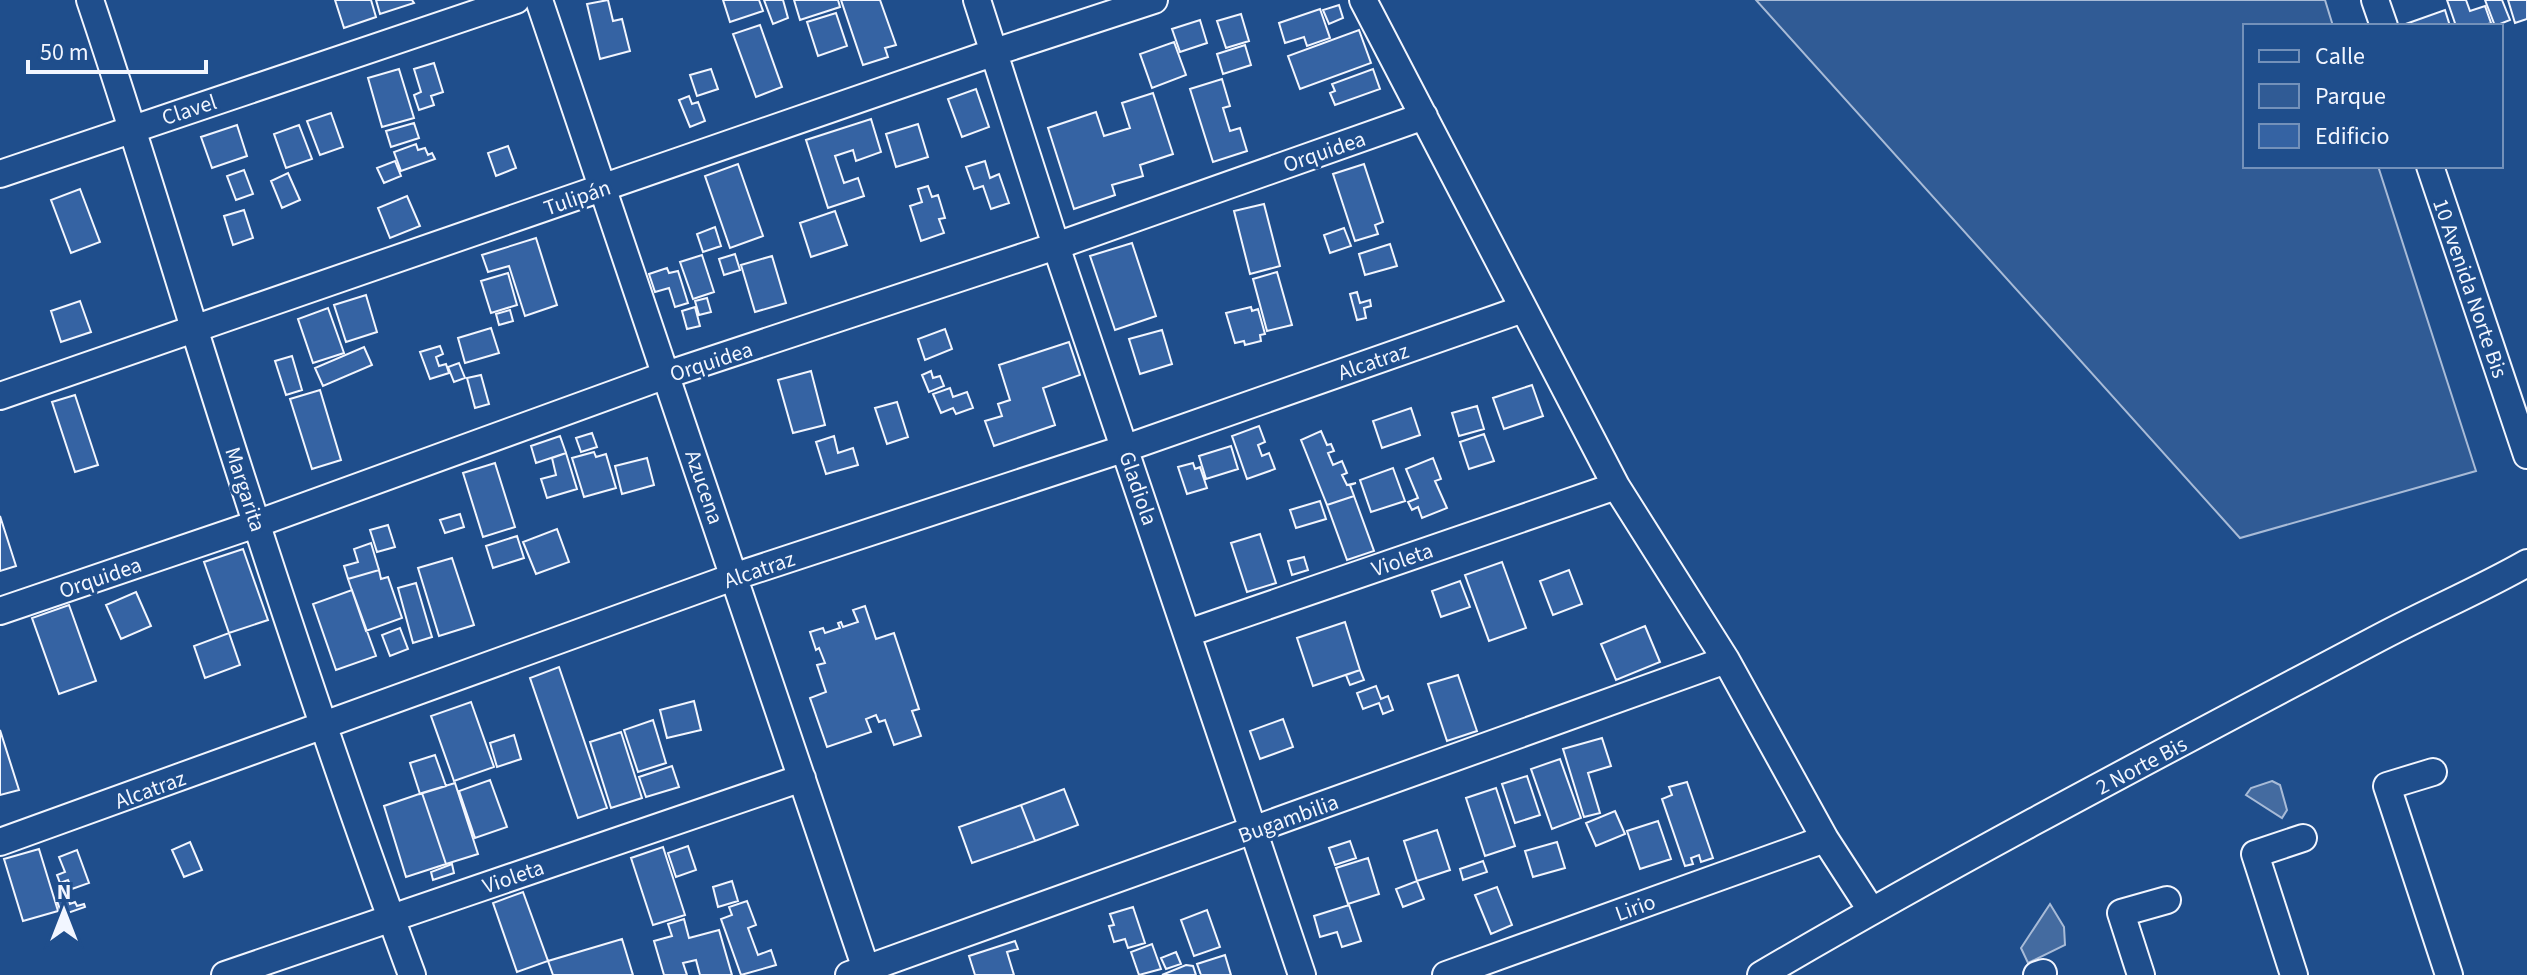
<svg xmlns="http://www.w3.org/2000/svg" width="2527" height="975" font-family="'Source Sans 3',sans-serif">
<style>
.green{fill:#305b95;stroke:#a8bbd7;stroke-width:2}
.water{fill:#446ba0;stroke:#a8bbd7;stroke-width:2}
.building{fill:#3563a3;stroke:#f2f6ff;stroke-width:2}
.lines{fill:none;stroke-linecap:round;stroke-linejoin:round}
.minor-casing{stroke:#f2f6ff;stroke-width:30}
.minor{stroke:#1f4e8c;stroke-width:26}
.labels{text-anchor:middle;stroke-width:6;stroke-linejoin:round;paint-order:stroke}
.street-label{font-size:22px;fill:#f2f6ff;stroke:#1f4e8c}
</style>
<rect width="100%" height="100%" fill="#1f4e8c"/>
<path class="green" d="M1756 0H2325L2333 26H2245V166H2378L2476 471 2240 538Z"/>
<path class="water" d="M2272 781 2280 785 2287 810 2282 818 2246 795 2251 788Z
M2050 904 2064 927 2065 945 2028 963 2021 948Z"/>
<path class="building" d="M335 0H371L376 17 344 28Z
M376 0H412L414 3 380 14Z
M608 0 613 21 622 19 630 51 600 59 587 4Z
M723 0H759L763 11 730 22Z
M764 0H783L788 18 773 24Z
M794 0H838L840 7 800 20Z
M841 0H880L896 45 885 48 888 57 863 65Z
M2447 0H2466L2470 11 2485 6 2491 23 2483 26H2456Z
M2485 0H2502L2510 20 2495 26Z
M2508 0H2527V19L2515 23Z
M1339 5 1343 18 1329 24 1323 10Z
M1320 9 1330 38 1307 46 1304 37 1285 43 1279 23Z
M2445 10 2450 26H2400Z
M836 13 847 46 818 56 807 22Z
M1241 14 1249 41 1226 48 1217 21Z
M1200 20 1207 43 1180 52 1172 29Z
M760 25 782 87 756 97 733 34Z
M1359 30 1371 63 1300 89 1288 56Z
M1174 42 1186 75 1152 88 1140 54Z
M1245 45 1251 65 1223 74 1217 54Z
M434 63 443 92 431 96 434 105 419 110 414 95 421 92 414 69Z
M399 69 414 118 382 127 368 78Z
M711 69 718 89 697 96 690 75Z
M1373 69 1380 89 1335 105 1330 93 1335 91 1332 84Z
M1222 79 1230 106 1223 108 1230 131 1240 128 1247 151 1213 162 1190 89Z
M976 89 989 127 962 137 948 99Z
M1153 93 1173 154 1140 165 1143 176 1112 185 1115 195 1074 209 1048 128 1096 112 1104 136 1130 128 1122 103Z
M689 96 692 104 698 102 705 121 690 127 679 100Z
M331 113 343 147 320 155 307 121Z
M871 119 881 152 856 161 853 150 835 156 844 183 858 178 864 196 828 208 806 140Z
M414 123 419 138 391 147 386 131Z
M918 124 928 157 896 167 886 134Z
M237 125 247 156 212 168 201 137Z
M299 125 312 159 286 168 274 134Z
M416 144 418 150 425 148 428 155 432 153 435 159 401 171 394 152Z
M508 146 516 168 496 176 488 153Z
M395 161 401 176 384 183 377 168Z
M985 161 990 178 999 174 1009 203 991 209 983 186 974 189 966 167Z
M738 164 763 236 730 248 705 176Z
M1364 164 1383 222 1375 225 1378 234 1355 241 1333 174Z
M244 170 253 194 236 200 227 176Z
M288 173 300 200 282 208 271 181Z
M928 186 932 197 938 195 945 218 939 219 944 233 921 241 910 206 922 202 918 189Z
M80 189 100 242 71 253 51 200Z
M407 196 420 226 390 238 378 208Z
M1264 204 1280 266 1250 274 1234 211Z
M244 210 253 238 233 245 224 216Z
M835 211 847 245 811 257 800 223Z
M715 227 721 246 703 252 697 234Z
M1344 228 1351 246 1330 253 1324 235Z
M536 238 557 305 525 316 509 266 488 272 482 255Z
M1132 243 1156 316 1115 330 1090 256Z
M1390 244 1397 266 1365 275 1359 254Z
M735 254 740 270 724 275 719 259Z
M702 255 714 292 693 299 680 262Z
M772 256 786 303 755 312 741 265Z
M667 268 669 273 678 271 688 303 675 307 669 288 655 292 649 274Z
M1277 272 1292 325 1267 331 1253 279Z
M508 273 517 305 491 313 481 281Z
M1357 292 1360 303 1370 300 1371 306 1364 308 1366 318 1357 320 1350 294Z
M366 295 377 332 346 342 334 305Z
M707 298 711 312 699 315 695 301Z
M80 301 91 332 61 342 51 311Z
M695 307 700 326 687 329 682 311Z
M1251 307 1252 311 1258 309 1265 334 1260 335 1261 341 1245 345 1244 341 1235 343 1226 313Z
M328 308 344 353 313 363 298 319Z
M510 310 513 321 499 325 496 314Z
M491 328 499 353 465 363 458 338Z
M945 329 952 349 925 360 918 339Z
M1162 330 1172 364 1140 374 1129 339Z
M1069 342 1080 375 1043 388 1055 425 994 446 985 421 1002 416 998 404 1010 400 999 365Z
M440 346 443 354 436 357 439 366 446 364 449 373 430 379 420 352Z
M364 347 372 365 323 386 315 368Z
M292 356 302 390 286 395 275 361Z
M459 363 465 378 454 382 448 367Z
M811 371 825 425 793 433 778 380Z
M931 371 933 378 940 376 944 386 929 392 922 375Z
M481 375 489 404 475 408 467 378Z
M1532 385 1543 416 1504 429 1493 398Z
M950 388 953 397 967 392 973 408 956 414 953 408 941 413 933 394Z
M320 390 341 460 312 469 290 399Z
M75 395 98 465 75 472 52 402Z
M897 402 908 437 887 444 875 408Z
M1477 406 1484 429 1459 436 1452 413Z
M1411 408 1420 435 1382 448 1373 421Z
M1259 426 1265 442 1258 445 1262 456 1269 453 1275 469 1247 479 1232 436Z
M1321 431 1327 445 1331 444 1334 451 1328 453 1333 465 1342 461 1347 473 1342 475 1347 485 1356 483 1350 485 1354 496 1327 505 1301 440Z
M592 433 597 447 581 452 576 438Z
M1484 434 1494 461 1469 469 1460 442Z
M560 436 566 453 536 463 531 446Z
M834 436 838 453 853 448 858 465 826 474 816 442Z
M1231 446 1238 469 1206 479 1199 456Z
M594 452 596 457 606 454 616 488 584 497 572 458Z
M566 453 577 489 547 498 541 479 556 475 552 458Z
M647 458 654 485 622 494 615 466Z
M1433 458 1441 479 1435 481 1447 508 1422 518 1418 507 1412 510 1408 502 1418 498 1406 469Z
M495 463 515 527 483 537 463 473Z
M1193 463 1195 469 1200 467 1207 488 1187 494 1178 467Z
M1393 468 1405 501 1371 512 1360 480Z
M1354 496 1374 551 1347 560 1327 505Z
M1320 501 1326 519 1296 528 1290 510Z
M460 514 464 527 445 533 440 520Z
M0 516 16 566 0 571Z
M388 525 395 547 377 552 370 530Z
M557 529 569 562 536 574 523 542Z
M1260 534 1276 583 1247 592 1231 543Z
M517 536 524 558 493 568 486 546Z
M371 543 379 570 348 579 344 566 358 562 354 549Z
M243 549 268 620 229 633 204 562Z
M1304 557 1308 570 1292 575 1288 561Z
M452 558 474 625 439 636 418 568Z
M1502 562 1526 628 1489 641 1465 575Z
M379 570 381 579 388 577 402 618 366 631 348 579Z
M1569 570 1582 604 1553 615 1540 581Z
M1460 581 1470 607 1441 617 1432 591Z
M416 583 432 637 413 643 398 588Z
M352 590 376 656 336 670 313 604Z
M136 592 151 626 121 639 106 605Z
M69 605 96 681 59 694 32 618Z
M865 606 876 639 894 633 919 709 912 711 921 736 894 745 885 720 879 722 876 715 866 719 871 732 827 747 810 698 826 692 817 665 825 663 819 648 816 650 810 632 823 628 825 633 840 628 838 623 841 622 843 627 858 622 853 610Z
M1345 622 1360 670 1313 686 1297 638Z
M1645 626 1660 662 1616 680 1601 644Z
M400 628 408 649 390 656 382 635Z
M229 633 240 665 205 678 194 646Z
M559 667 607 808 578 818 530 678Z
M1360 670 1364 680 1350 685 1346 675Z
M1458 675 1477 731 1447 741 1428 684Z
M1376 686 1381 699 1388 696 1393 710 1383 714 1379 703 1363 709 1357 693Z
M694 701 701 730 667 738 660 710Z
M471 702 494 767 454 781 431 716Z
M1283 719 1293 747 1260 759 1250 731Z
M653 720 666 763 638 772 624 730Z
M0 730 19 790 0 795Z
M621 732 642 798 611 808 590 742Z
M514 735 521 759 497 767 490 743Z
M1602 738 1611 766 1588 773 1600 813 1584 817 1563 749Z
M435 755 446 786 420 794 410 763Z
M1560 759 1581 818 1552 829 1531 769Z
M672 766 679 787 646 797 639 777Z
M1527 776 1540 815 1515 823 1502 784Z
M490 780 507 827 475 838 459 791Z
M1687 782 1713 858 1701 862 1699 855 1691 858 1693 864 1685 866 1662 799 1672 795 1669 787Z
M455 783 478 854 446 864 422 793Z
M1496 788 1515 846 1485 856 1466 798Z
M1064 789 1078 825 1035 841 1021 805Z
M422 793 446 864 406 877 384 806Z
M1021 805 1035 841 972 863 959 827Z
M1615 811 1625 834 1596 846 1586 823Z
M1658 821 1671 859 1640 869 1627 831Z
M1437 830 1450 870 1417 881 1404 841Z
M1350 841 1356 858 1335 865 1329 848Z
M190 842 202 870 184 877 172 850Z
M1557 842 1565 868 1533 877 1525 851Z
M688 846 696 870 676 877 668 853Z
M663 847 685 915 653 925 631 858Z
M39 849 58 911 23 921 4 859Z
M77 850 89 883 72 889 68 880 60 883 57 875 65 872 59 857Z
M1368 858 1379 894 1348 904 1336 868Z
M1483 861 1487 872 1463 880 1460 869Z
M452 864 454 873 433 880 431 872Z
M732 881 738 901 718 907 713 887Z
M1417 881 1424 899 1403 907 1396 889Z
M1497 887 1512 925 1491 934 1475 895Z
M523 892 548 961 517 972 493 903Z
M68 897 70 904 75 902 77 906 84 904 85 907 62 915 57 901Z
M747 901 756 925 748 928 758 955 771 950 776 965 741 975 721 919 732 915 729 907Z
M1349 905 1361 941 1342 947 1337 932 1320 937 1314 916Z
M1133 907 1145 943 1128 948 1125 939 1114 942 1109 926 1114 925 1110 914Z
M1207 910 1220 947 1194 956 1181 920Z
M684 919 689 938 719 930 732 975H700L696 960 683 963 687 975H664L654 941 672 936 668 924Z
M622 939 633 975H553L548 961Z
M1015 941 1018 949 1007 952 1014 975H975L969 956Z
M1152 944 1161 969 1139 975 1131 952Z
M1176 952 1181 964 1166 969 1161 958Z
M1225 955 1231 975H1201L1197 964Z
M1186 965 1193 966 1196 975H1162Z"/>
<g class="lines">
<g class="minor-casing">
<path id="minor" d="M90 0C127 109 160 218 194 328 262 545 333 762 412 975
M539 0 868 975
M977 0 1056 246 1302 975
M1363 0 1616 486 1726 660 1825 839 1871 910
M2375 0 2384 26
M2430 166 2527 455
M0 174 516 0
M0 396 995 52 1154 0
M0 611 256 524 666 375 1056 246 1424 116
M1188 633 1616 486
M2433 772 2387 786 2449 975
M0 842 736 576 1126 448 1523 309
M225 975 802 778
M849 975 1726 660
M1446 975 1825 839
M1761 975C1962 857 2169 749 2375 640 2425 613 2478 591 2527 563
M2037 975 2043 973
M2141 975 2121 913 2167 900
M2294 975 2255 854 2303 838"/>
</g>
<use href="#minor" class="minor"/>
</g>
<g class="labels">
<g class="street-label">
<text transform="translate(189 109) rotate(-18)" y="8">Clavel</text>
<text transform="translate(1324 151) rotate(-19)" y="8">Orquidea</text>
<text transform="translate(577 197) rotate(-19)" y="8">Tulipán</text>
<text transform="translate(2471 288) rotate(71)" y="8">10 Avenida Norte Bis</text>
<text transform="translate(711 361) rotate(-18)" y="8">Orquidea</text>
<text transform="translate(1373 361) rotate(-19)" y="8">Alcatraz</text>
<text transform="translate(705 487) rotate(71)" y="8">Azucena</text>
<text transform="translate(1139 488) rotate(71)" y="8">Gladiola</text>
<text transform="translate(246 489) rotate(72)" y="8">Margarita</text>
<text transform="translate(1402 559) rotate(-19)" y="8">Violeta</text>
<text transform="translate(759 569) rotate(-19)" y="8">Alcatraz</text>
<text transform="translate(100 577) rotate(-19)" y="8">Orquidea</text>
<text transform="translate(2141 765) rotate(-28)" y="8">2 Norte Bis</text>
<text transform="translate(150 789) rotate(-20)" y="8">Alcatraz</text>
<text transform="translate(1288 818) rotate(-20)" y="8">Bugambilia</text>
<text transform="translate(513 876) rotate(-19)" y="8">Violeta</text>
<text transform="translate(1635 907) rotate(-20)" y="8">Lirio</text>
</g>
</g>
<rect x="2243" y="24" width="260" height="144" fill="#1f4e8c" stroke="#7391ba" stroke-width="2"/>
<rect x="2259" y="50" width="40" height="12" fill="#1f4e8c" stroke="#7391ba" stroke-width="2"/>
<text x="2315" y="64" font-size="24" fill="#f2f6ff">Calle</text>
<rect x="2259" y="84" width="40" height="24" fill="#305b95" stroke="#7391ba" stroke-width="2"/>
<text x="2315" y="104" font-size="24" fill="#f2f6ff">Parque</text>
<rect x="2259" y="124" width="40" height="24" fill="#3563a3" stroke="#7391ba" stroke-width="2"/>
<text x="2315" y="144" font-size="24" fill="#f2f6ff">Edificio</text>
<g transform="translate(64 911)" stroke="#1f4e8c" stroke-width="6" paint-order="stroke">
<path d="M0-6L14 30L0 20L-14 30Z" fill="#f2f6ff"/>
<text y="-12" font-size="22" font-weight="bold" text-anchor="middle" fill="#f2f6ff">N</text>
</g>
<path d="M28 60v12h178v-12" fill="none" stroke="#f2f6ff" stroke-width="4"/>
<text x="40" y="60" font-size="24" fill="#f2f6ff" stroke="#1f4e8c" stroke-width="6" paint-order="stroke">50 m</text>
</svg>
